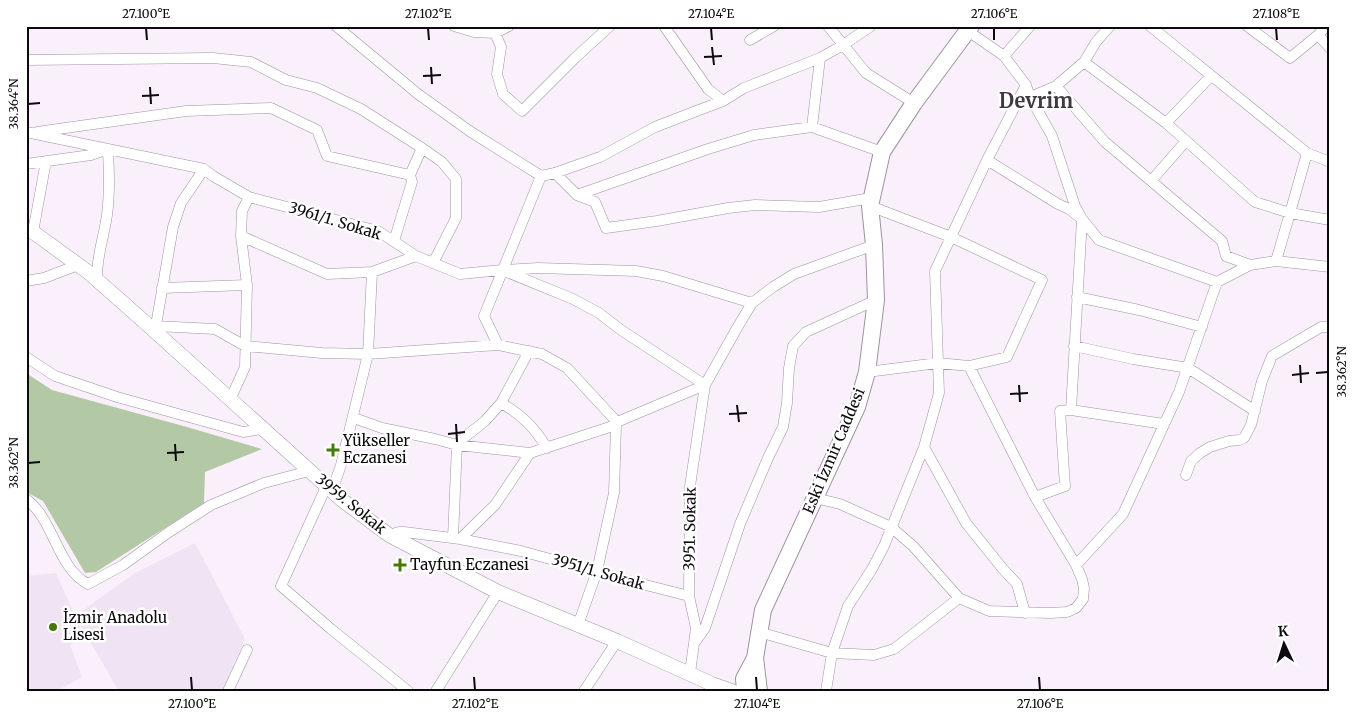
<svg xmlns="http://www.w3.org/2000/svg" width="1356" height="717" font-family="Merriweather,serif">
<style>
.built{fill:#f0e3f4}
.green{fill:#b3c9a5}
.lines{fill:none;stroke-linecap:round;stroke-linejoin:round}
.street-casing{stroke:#9c949f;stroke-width:11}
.secondary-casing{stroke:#9c949f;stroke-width:15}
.primary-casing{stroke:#9c949f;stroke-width:18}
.street{stroke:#fff;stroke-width:10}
.secondary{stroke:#fff;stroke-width:14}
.primary{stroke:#fff;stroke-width:16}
.ticks{fill:none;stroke:#0d0a0e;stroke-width:2}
.poi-dot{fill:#457a0a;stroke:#fff;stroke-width:2}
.labels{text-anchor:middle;stroke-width:5;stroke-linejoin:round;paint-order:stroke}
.street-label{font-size:15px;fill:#0d0a0e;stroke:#fff}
.poi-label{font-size:15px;fill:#0d0a0e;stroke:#fff;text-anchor:start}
.district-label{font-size:20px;font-weight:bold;fill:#403942;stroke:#fff}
.neatline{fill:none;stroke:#0d0a0e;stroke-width:2}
.ticks-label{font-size:12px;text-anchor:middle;fill:#0d0a0e}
</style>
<rect width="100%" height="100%" fill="#f9f0fc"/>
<path class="built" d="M195 543 245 639 222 691H119L78 621 84 637 70 645 82 677 58 690 26 691V576L56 573 75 616 135 573Z"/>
<path class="green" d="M26 373 52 390 187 427 262 449 205 472 204 503 96 572 85 573 43 501 26 492Z"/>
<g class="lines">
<g class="street-casing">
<path id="street" d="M336 26 418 94 471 132 541 176 555 173 600 157 655 127 699 110 723 101 744 88 820 58 843 45 871 26
M454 26 474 32 495 33 509 26
M664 26 708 89 723 101
M828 26 866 73 914 103
M1150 26 1307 153 1330 162
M1247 26 1290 58 1318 35
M1326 26 1318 35 1330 48
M968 31 1004 56 1026 85 1030 97 1052 136 1075 206 1082 219 1071 410 1060 411 1065 486 1035 497
M495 33 501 47 497 74 503 94 522 111 575 58 610 26
M750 40 774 26
M1004 56 1030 26
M26 60 213 58 251 62 286 80 317 88 361 109 422 148 442 162 456 179V218L433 263
M1084 62 1166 123 1255 202 1290 213 1276 261
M1056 86 1105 142 1222 241 1226 256 1250 265
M1030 97 1056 86 1084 62 1096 42 1110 26
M1166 123 1211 76
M812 127 820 58
M26 132 204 169 213 176 249 197 378 231 416 256 460 274 502 270 573 299 599 313 621 330 705 385 690 486 689 596 696 628 690 673
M37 132 186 111 271 108 317 130 327 156 410 175 412 182 394 241
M1307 153 1290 213 1330 220
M987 160 1058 204 1069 209 1082 219 1099 240 1217 282 1250 265 1276 261 1330 267
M26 164 91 155 108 149C109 172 110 193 107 215 104 237 96 258 97 280
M555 173 577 195 595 202 606 228 657 221 728 208 755 205 819 207 871 198
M410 175 422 148
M1151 181 1186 141
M577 195 708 149 754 135 812 127 882 152
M33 232 46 161
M241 236 327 274 372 272
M506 270 538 268 636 271 663 276 752 303
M26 281 44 278 78 265
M162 288 247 285
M1077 297 1139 310 1202 327
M155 326 215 329 245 346 322 353 368 354 498 345 542 354 567 368 617 422
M155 331 173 227 181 203 204 169
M498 345 484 316 541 176
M1074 346 1133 359 1188 368 1255 411
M26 357 55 376 117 397 243 432 262 429
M867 372 938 363 969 366 1007 357 1042 280 951 237 870 206
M230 400 245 367 247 285 241 236 242 211 249 197
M501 403C522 415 534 427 547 448
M1071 410 1164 424
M354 418 382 428 435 439 457 445 530 453 616 425 617 422 705 385 737 328 752 303 773 287 794 274 874 245
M924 447 966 523 1003 569 1017 584 1025 613
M1186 475 1191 461 1200 453 1210 447 1229 441 1239 440 1244 438 1251 425 1262 381 1272 356 1321 327H1330
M326 487 281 586 331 629 408 691
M332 491 341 465 368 354 372 272 416 256
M815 498 840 504 891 527 913 546 959 598
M26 499C54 519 57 568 88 584L123 565 169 532 211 505 264 483 309 471
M389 535 399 532H404L460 539 521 551 630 581 689 596
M453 538 457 445 461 440 485 421 501 403 529 351
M460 539 495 505 530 453
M1076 565 1123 514 1179 392 1217 282
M578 625 597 571 614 493 616 425
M759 632 832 653 874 655 894 649 959 598 989 611 1050 613 1067 612 1076 608 1083 599 1084 588 1082 579 1076 565 1035 497 969 366
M695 642 705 628 740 524 768 458 783 427 787 403 789 368 793 346 806 332 876 300
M228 691 247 650
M436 691 498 592
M584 691 617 641
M826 691 832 653 848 606 872 569 884 546 924 447 939 393 935 271 987 160 1026 85"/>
</g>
<g class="secondary-casing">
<path id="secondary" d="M26 230 33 232 88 272 139 317 342 500 389 535 498 592 617 641 712 684 732 691"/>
</g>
<g class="primary-casing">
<path id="primary" d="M755 658 759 691
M745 691 744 679 755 658 763 610 857 407 867 372 876 300 874 245 870 206 882 152 914 103 971 26"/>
</g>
<use href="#street" class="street"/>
<use href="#secondary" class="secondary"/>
<use href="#primary" class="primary"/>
</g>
<path class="ticks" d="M146 28 147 40M428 28 429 40M711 28 712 40M994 28V40M1276 28 1277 40M712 47 714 65M704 57 722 56M431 67 432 84M423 76 441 75M150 87 151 104M142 96 159 95M28 104 40 103M1300 365 1301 383M1316 373 1328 372M1292 375 1309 373M1019 385 1020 402M1010 394 1028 393M737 405 739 422M729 414 747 413M456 424 457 442M448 434 465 432M175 444 176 461M167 453 184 452M28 463 40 462M191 677 192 690M474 677 475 690M756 677 757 690M1039 677 1040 690"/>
<g class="poi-dot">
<path d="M330.5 442.5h5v5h5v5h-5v5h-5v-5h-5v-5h5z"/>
<path d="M397.5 557.5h5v5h5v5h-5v5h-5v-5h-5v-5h5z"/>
<circle cx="53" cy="627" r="5"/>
</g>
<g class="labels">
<g class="street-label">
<text transform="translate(335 221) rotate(17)" y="5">3961/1. Sokak</text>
<text transform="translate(834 451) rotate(-67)" y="5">Eski İzmir Caddesi</text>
<text transform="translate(351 504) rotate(39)" y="5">3959. Sokak</text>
<text transform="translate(690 529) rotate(-89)" y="5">3951. Sokak</text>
<text transform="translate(598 572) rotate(16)" y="5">3951/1. Sokak</text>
</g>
<g class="poi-label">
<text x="343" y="446">Yükseller<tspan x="343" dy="17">Eczanesi</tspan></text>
<text x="410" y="570">Tayfun Eczanesi</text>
<text x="63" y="623">İzmir Anadolu<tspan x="63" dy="17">Lisesi</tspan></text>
</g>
<g class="district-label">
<text x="1036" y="108">Devrim</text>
</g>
</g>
<rect width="1356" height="717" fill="none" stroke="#ffffff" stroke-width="55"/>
<g transform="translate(1284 644) rotate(356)" stroke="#ffffff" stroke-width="4" paint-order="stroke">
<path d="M0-4L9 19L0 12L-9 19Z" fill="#0d0a0e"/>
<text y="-8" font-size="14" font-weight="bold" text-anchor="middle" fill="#0d0a0e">K</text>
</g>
<rect x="28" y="28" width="1300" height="662" class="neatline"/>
<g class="ticks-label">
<text x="146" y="18">27.100°E</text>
<text x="428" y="18">27.102°E</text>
<text x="711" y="18">27.104°E</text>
<text x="994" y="18">27.106°E</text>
<text x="1276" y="18">27.108°E</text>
<text transform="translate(14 104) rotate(-90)" y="4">38.364°N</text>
<text transform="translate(1342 372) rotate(-90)" y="4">38.362°N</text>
<text transform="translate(14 463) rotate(-90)" y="4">38.362°N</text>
<text x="192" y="708">27.100°E</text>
<text x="475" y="708">27.102°E</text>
<text x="757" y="708">27.104°E</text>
<text x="1040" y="708">27.106°E</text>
</g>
</svg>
